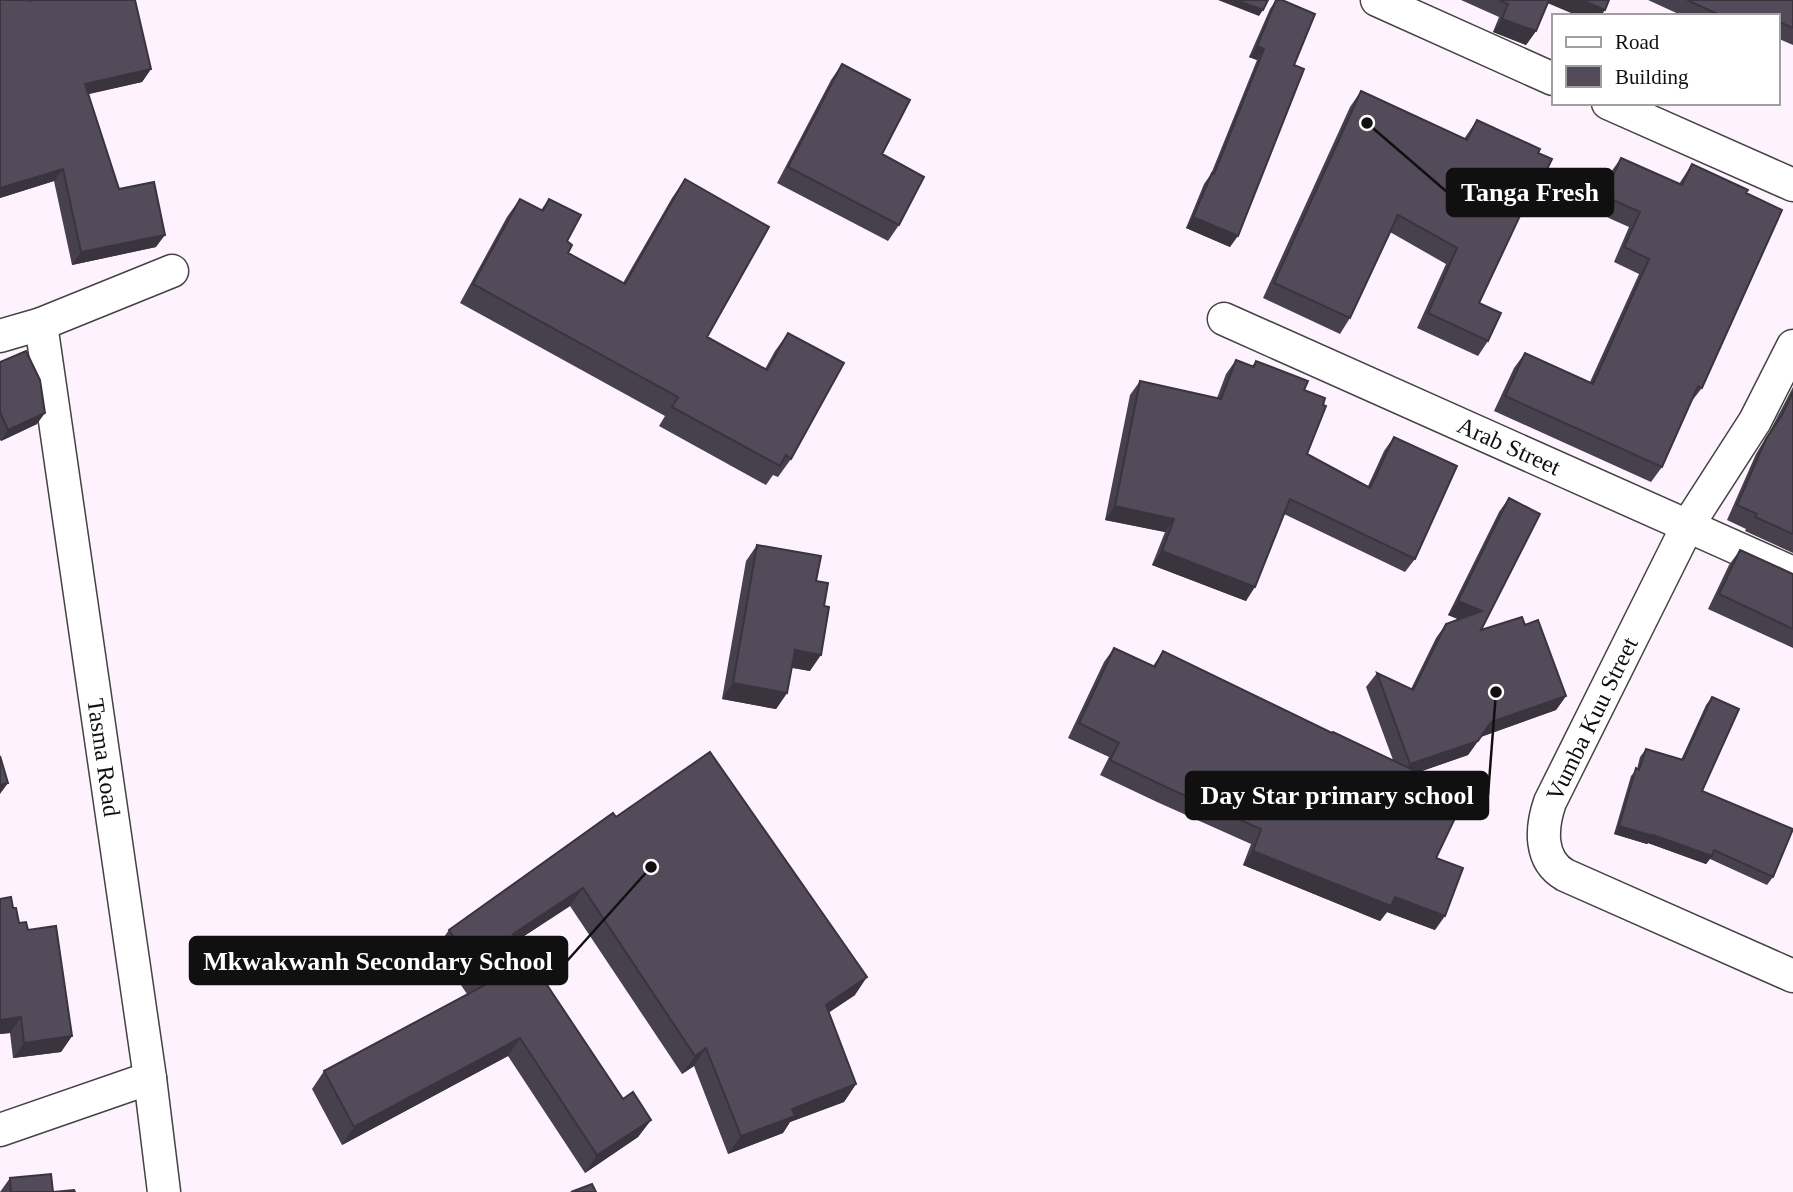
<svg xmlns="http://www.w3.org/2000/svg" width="1793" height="1192" font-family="'Times New Roman',serif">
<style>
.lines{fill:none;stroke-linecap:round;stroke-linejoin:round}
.minor-casing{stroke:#434343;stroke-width:35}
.minor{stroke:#fff;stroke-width:32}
.wall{fill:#47404d}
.shaded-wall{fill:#3a343e}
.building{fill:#534b59;stroke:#3a343e;stroke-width:2}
.labels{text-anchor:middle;stroke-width:7;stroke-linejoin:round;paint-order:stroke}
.street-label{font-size:24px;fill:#101010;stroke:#fff}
.leader{fill:none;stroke:#101010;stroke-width:2.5}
.callout-dot{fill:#101010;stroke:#fff;stroke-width:2.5}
.callout{fill:#101010;stroke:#101010;stroke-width:2.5}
.callout-label{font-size:26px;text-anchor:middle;font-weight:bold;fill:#fff}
</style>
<rect width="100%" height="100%" fill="#fef2ff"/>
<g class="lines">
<g class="minor-casing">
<g id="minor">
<path d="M1377 0 1553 79"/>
<path d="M1608 103 1793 185"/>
<path id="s1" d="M1224 319 1793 573"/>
<path id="s2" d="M41 324 150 1078 164 1192"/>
<path d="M0 336 41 324 172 271"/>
<path d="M1793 346 1755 421 1688 525 1550 802C1541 828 1539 860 1565 875L1793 976"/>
<path d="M0 1130 150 1078"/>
</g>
</g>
<use href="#minor" class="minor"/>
</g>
<path class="wall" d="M0 0 151 69 142 82 88 94 119 189 156 247 72 265 54 181 0 198Z
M1276 0H1282L1294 65 1230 247 1186 228 1204 184 1211 174 1257 60 1249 57 1270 9Z
M1461 0H1609L1548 3 1536 31 1526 45 1493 32 1499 17Z
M1648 0H1793V45L1777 38V16H1683Z
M842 64 899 225 888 241 777 183 831 80Z
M1361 91 1464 139 1477 120 1538 153V188L1527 203 1526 202 1479 303 1488 341 1478 356 1417 328 1446 264 1390 232 1350 318 1340 334 1263 298 1350 107Z
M1621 158 1679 184 1692 164 1746 193 1702 388 1691 402 1662 467 1651 482 1494 411 1514 368 1525 353 1590 382 1639 274 1614 262 1629 227 1593 211 1611 172Z
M685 179 707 337 765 369 775 351 788 333 791 459 778 477 773 475 766 485 659 426 665 416 460 303 507 217 520 199 541 210 549 199 567 241 568 253 623 283 672 198Z
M1236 360 1252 366 1256 361 1304 390 1323 405 1307 454 1368 486 1384 451 1394 437 1415 559 1405 572 1284 514 1246 601 1152 565 1165 532 1105 520 1130 395 1140 381 1217 398 1226 374Z
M0 362 37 424 1 441 0 440Z
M1793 387V553L1745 531 1746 529 1727 520 1756 454 1771 429Z
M1509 498 1481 630 1525 625 1566 696 1556 710 1481 737 1468 755 1419 772 1436 858 1435 930 1387 912 1380 921 1243 865 1251 844 1157 802 1100 775 1109 757 1068 738 1104 662 1114 648 1153 666 1163 651 1332 733 1393 760 1366 687 1377 673 1411 689 1436 638 1446 624 1458 619 1448 615 1499 512Z
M757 545 816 581 810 671 792 668 787 693 776 709 722 699 746 561Z
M1740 550 1793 574V648L1708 609 1729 565Z
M1712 697 1702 791 1773 877 1767 885 1710 859 1706 864 1648 843 1647 844 1614 834 1631 776 1637 769 1640 757 1646 749 1681 760 1706 705Z
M616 817 855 995 828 1013 856 1084 844 1102 790 1122 783 1133 728 1154 694 1066 682 1074 570 906 518 940 623 1099 651 1120 638 1137 585 1173 508 1056 342 1145 312 1089 324 1071 467 994 436 948 449 930Z
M0 899 13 908 19 923 28 930 72 1036 61 1052 13 1058 10 1033 0 1034Z
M10 1178 53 1192H75H0Z"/>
<path class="shaded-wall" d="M1218 0H1236L1263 10 1259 16Z
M1546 0H1582L1605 10 1601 16H1578L1545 2Z
M1502 19 1536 31 1526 45 1493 32Z
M1257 46 1264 49 1257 60 1249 57Z
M151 69 142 82 76 97 85 84Z
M63 169 54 181 0 198V188Z
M1534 186 1538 188 1527 203 1523 201Z
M1193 217 1238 236 1230 247 1186 228Z
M165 235 156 247 72 265 81 252Z
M45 413 37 424 1 441 8 430Z
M1115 506 1174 519 1165 532 1105 520Z
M1162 551 1255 587 1246 601 1152 565Z
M1458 601 1482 611 1472 625 1448 615Z
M795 650 821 655 810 671 784 666Z
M733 683 787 693 776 709 722 699Z
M1566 696 1556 710 1480 737 1491 722Z
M1478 741 1468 755 1399 779 1410 764Z
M8 783 0 794V785Z
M1619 826 1653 835 1712 856 1706 864 1648 843 1647 844 1614 834Z
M1253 851 1395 897 1445 916 1435 930 1387 912 1380 921 1243 865Z
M583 888 570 906 501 951 513 934Z
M867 977 855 995 813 1023 826 1005Z
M21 1017 10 1033 0 1034V1020Z
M72 1036 61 1052 13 1058 24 1043Z
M520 1038 508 1056 342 1145 354 1127Z
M706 1048 694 1066 682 1074 695 1056Z
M856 1084 844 1102 790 1122 783 1133 728 1154 741 1136 792 1109Z
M651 1120 638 1137 585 1173 597 1155Z"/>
<path class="building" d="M0 0H28L29 1 33 0H135L151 69 85 84 119 189 154 182 165 235 81 252 63 169 0 188Z
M1236 0H1268L1263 10Z
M1276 0H1282L1315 14 1294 65 1304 69 1238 236 1193 217 1212 173 1214 174 1264 49 1257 46Z
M1499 0H1549L1536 31 1502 19 1508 4Z
M1582 0H1609L1605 10Z
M1687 0H1793V28L1777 21V16H1766L1762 14 1761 16H1722Z
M842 64 910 100 882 154 924 177 899 225 788 167Z
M1361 91 1467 140 1477 120 1540 149 1538 153 1552 159 1538 188 1534 186 1479 303 1501 313 1488 341 1428 313 1457 248 1398 215 1350 318 1274 283Z
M1621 158 1682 185 1692 164 1748 190 1746 193 1782 210 1702 388 1698 386 1662 467 1505 396 1525 353 1593 384 1649 259 1624 247 1640 212 1604 196Z
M685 179 769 227 707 337 767 370 788 333 844 363 791 459 786 455 780 466 672 407 678 397 473 284 520 199 543 211 549 199 581 215 567 241 572 245 568 253 625 284Z
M26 351 40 380 45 413 8 430 0 412V362Z
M1236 360 1254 367 1256 361 1308 381 1304 390 1325 398 1323 405 1326 406 1307 454 1370 488 1394 437 1457 466 1415 559 1290 499 1255 587 1162 551 1174 519 1115 506 1140 381 1221 399Z
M1793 392V534L1755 517 1757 514 1737 505 1766 439 1782 415Z
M1509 498 1540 514 1481 630 1522 617 1525 625 1538 620 1566 696 1491 722 1478 741 1410 764 1377 673 1413 690 1446 624 1482 611 1458 601Z
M757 545 821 556 816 581 828 583 824 606 829 607 821 655 795 650 787 693 733 683Z
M1740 550 1793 574V629L1719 594Z
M1114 648 1155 667 1163 651 1332 733 1333 732 1411 769 1467 793 1436 858 1463 868 1445 916 1395 897 1391 906 1253 851 1261 829 1168 788 1110 760 1119 743 1079 723Z
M1712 697 1739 709 1702 791 1793 829 1773 877 1714 850 1712 856 1653 835V836L1619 826 1636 768 1639 770 1646 749 1683 760Z
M710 752 867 977 826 1005 856 1084 792 1109 795 1116 741 1136 706 1048 695 1056 583 888 513 934 623 1099 633 1092 651 1120 597 1155 520 1038 354 1127 324 1071 485 985 449 930 613 813 616 817Z
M0 756 8 783 0 785Z
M11 897 13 908H16L19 923 26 922 28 930 56 926 72 1036 24 1043 21 1017 0 1020V899Z
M51 1174 53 1192 74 1190 75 1192H11L10 1178Z
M592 1184 596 1192H571Z"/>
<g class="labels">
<g class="street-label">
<text dy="8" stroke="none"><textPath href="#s1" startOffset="312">Arab Street</textPath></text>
<text transform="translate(1592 719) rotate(-64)" y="8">Vumba Kuu Street</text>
<text dy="8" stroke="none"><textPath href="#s2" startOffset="438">Tasma Road</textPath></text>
</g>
</g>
<path class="leader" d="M1367 123L1447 192M1496 692L1488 795M651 867L567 961"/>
<g class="callout-dot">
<circle cx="1367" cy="123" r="7"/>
<circle cx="1496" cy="692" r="7"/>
<circle cx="651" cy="867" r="7"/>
</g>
<g class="callout">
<rect x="1447" y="169" width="166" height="47" rx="7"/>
<rect x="1186" y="772" width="302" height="47" rx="7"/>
<rect x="190" y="937" width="377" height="47" rx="7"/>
</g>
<g class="callout-label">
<text x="1530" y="201">Tanga Fresh</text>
<text x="1337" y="804">Day Star primary school</text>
<text x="378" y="970">Mkwakwanh Secondary School</text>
</g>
<rect x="1552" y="14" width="228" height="91" fill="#ffffff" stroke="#9f9f9f" stroke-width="2"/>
<rect x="1566" y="37" width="35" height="10" fill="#ffffff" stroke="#9f9f9f" stroke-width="2"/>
<text x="1615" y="49" font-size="21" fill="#101010">Road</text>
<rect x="1566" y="66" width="35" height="21" fill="#534b59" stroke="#9f9f9f" stroke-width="2"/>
<text x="1615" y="84" font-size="21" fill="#101010">Building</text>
</svg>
